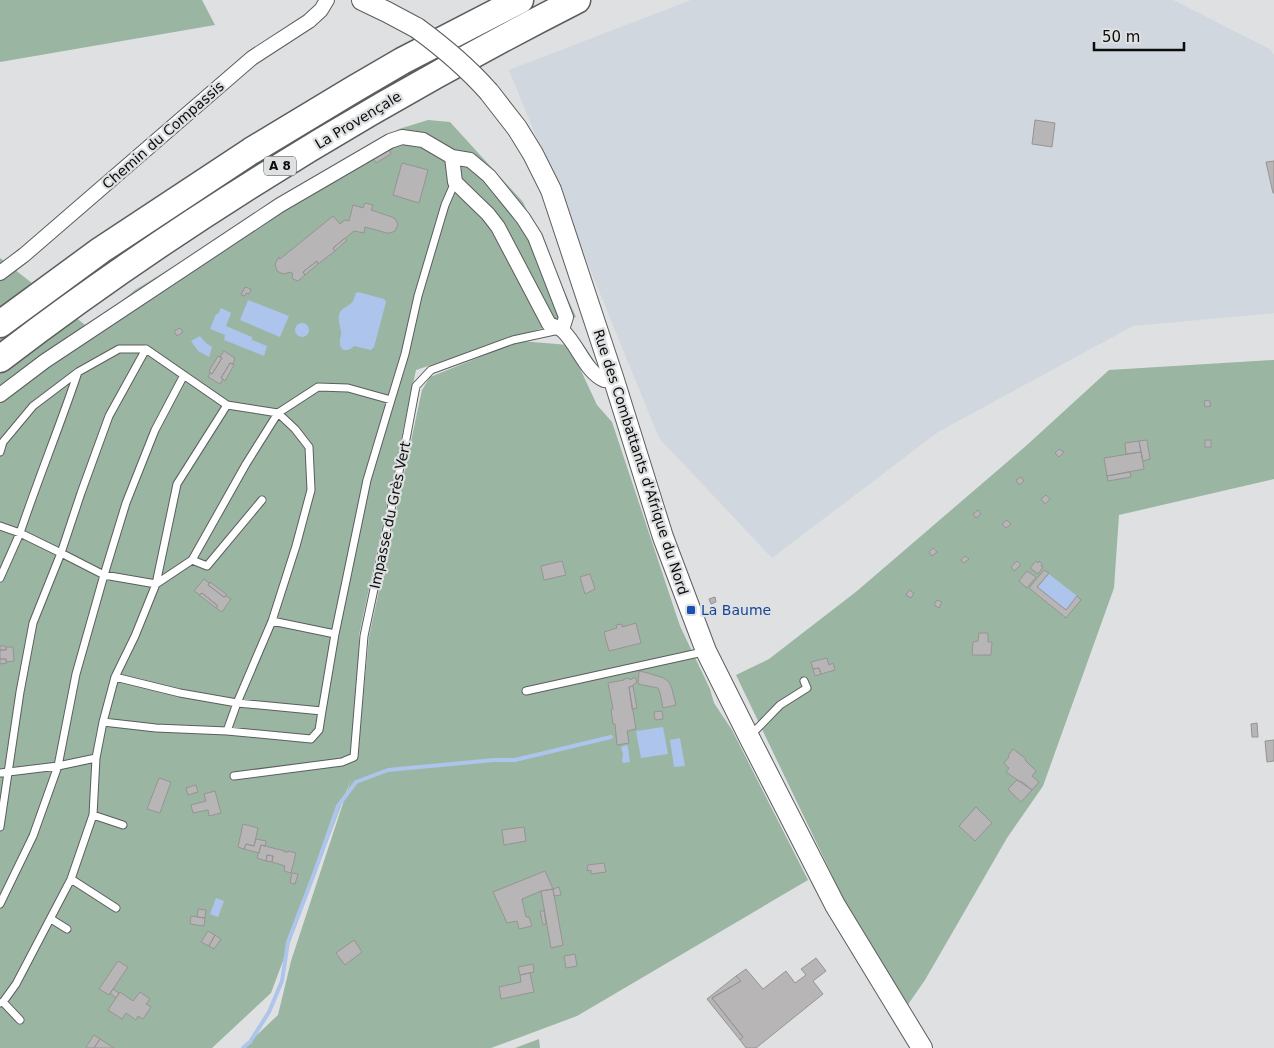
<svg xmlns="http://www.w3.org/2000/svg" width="1274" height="1048" font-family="'DejaVu Sans',sans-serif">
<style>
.built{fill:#d1d7df}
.green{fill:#9ab5a2}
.water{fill:#adc4ec}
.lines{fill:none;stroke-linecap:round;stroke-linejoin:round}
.stream{stroke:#adc4ec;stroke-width:4}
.building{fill:#b7b5b5;stroke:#969494}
.lane-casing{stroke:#5c5d5e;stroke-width:9}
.street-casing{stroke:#5c5d5e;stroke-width:16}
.secondary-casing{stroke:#5c5d5e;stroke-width:22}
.highway-casing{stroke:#5c5d5e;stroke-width:29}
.lane{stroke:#fff;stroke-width:7}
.street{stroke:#fff;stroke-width:14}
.secondary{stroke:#fff;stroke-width:20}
.highway{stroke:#fff;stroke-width:26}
.secondary-bridge-casing{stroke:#5c5d5e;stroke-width:22;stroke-linecap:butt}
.secondary-bridge{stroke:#fff;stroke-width:20}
.transit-dot{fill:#1a4fb4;stroke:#dee0e1;stroke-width:2}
.labels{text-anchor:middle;stroke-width:4.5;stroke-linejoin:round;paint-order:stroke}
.shield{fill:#dee0e1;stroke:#4a4c4c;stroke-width:1}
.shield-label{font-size:12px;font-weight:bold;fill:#0b0c0c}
.street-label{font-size:14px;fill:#0b0c0c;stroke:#dee0e1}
.transit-label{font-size:14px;fill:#164399;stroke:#dee0e1;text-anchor:start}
</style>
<rect width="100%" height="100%" fill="#dee0e1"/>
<path class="built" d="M691 0H1173L1270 49 1274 55V313L1133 326 938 432 772 558 659 438 509 70Z"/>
<path class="green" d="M0 0H202L215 25 0 62Z
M428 120 450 122 523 202 576 317 416 370 359 635 358 750 369 637 422 390 430 377 520 341 569 345 597 405 612 422 680 626 710 689 714 703 732 730 808 880 577 1016 491 1048H243L278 1015 291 961 351 779 271 993 212 1048H0V258L89 328 135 290 399 129Z
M1274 360V479L1119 515 1114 588 1043 786 1007 838 925 980 907 1006 856 925 736 675 769 659 857 591 1027 445 1109 370Z
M539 1039 540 1048H515Z"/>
<path class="water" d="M358 292 384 299 386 302 374 347 371 350 354 346C350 351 340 353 340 343 339 339 342 336 341 331 340 326 338 321 339 315 341 307 349 307 353 301 354 298 355 296 356 293Z
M248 300 289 316 280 337 240 320Z
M221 308 231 313 226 326 252 337V340L267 346 264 356 224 340 225 335 210 329 216 314H218Z
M295 330a7 7 0 1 1 14 0a7 7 0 1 1-14 0Z
M200 336 206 343 212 347 209 357 198 351 191 341Z
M1049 574 1077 596 1066 610 1038 587Z
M663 727 668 754 641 758 636 731Z
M680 738 685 766 674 767 670 740Z
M626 745 628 747 630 762 624 763 622 762 623 754 621 747Z
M216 898 224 901 218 917 210 914Z"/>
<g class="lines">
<path class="stream" d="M243 1048 250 1042 269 1012 282 981 288 942 314 874 338 806 356 782 388 770 494 760H515L611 737"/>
</g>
<path class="building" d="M1035 120 1055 123 1052 147 1032 144Z
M389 149 391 154 376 163 373 158Z
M1274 161V193H1273L1266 162Z
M402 163 428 170 419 203 393 195Z
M365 203 373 205 371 210 392 217 395 219 398 224 395 231 390 233H387L365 227 364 233 354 231 333 248 335 251 318 264 317 261 303 272 305 275 298 281 293 279 292 277 293 274 291 272 283 274 277 271 275 264 279 257 280 259 333 216 340 224 345 220 349 221 353 205 363 208Z
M345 238 347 240 335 251 333 248Z
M317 261 318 264 305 275 303 272Z
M245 287 251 289 249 294 246 293 245 296 241 295Z
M180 328 183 332 177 336 174 331Z
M224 351 235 358 233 364 230 363 221 378 223 379 220 384 208 377 210 373 212 374 222 358 220 357Z
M218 356 222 358 212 374 210 373 209 371Z
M230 363 234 365 225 381 221 378Z
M1209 400 1211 406 1205 407 1204 401Z
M1147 440 1150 459 1143 461 1139 441Z
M1205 440H1211V447H1205Z
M1139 441 1141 452 1126 454 1125 443Z
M1059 449 1064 452 1059 457 1055 453Z
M1141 452 1144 469 1107 476 1104 458Z
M1130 472 1131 477 1108 481 1107 476Z
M1021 477 1024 481 1019 485 1016 480Z
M1046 495 1050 499 1045 504 1041 499Z
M978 510 981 514 976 518 973 514Z
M1007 520 1011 524 1006 528 1002 524Z
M933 548 937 552 932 556 929 552Z
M965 556 969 559 964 563 961 560Z
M562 561 566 575 544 580 541 566Z
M1017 561 1021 565 1014 571 1011 567Z
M1036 561 1038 563 1039 561 1042 564 1041 566 1043 567 1038 574 1030 568Z
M1044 570 1049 573 1037 587 1066 610 1077 596 1081 600 1066 618 1029 588Z
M1027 571 1036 577 1027 588 1019 581Z
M590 574 595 589 585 594 580 577Z
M204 579 209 583 208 585 224 597 226 596 231 599 222 612 216 608 218 606 202 593 200 595 194 591Z
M210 582 226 594V596L224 597 208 585Z
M909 590 914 593 911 598 906 595Z
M202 593 218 606 216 608 199 595Z
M715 597 716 602 711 604 709 599Z
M937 600 942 602 939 608 934 605Z
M636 623 641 643 609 651 604 632 617 628 616 625 622 624V627Z
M979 633H988V642H992L991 655H972L973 642 978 641Z
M0 646H6V650H0Z
M6 647H13L14 661 6 662V659H0V650H6Z
M827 658 829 665 833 663 835 670 821 674 819 668 813 669 811 662Z
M0 659H6L7 663 0 664Z
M819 668 821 674 815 676 813 669Z
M639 671 648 673 664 678 669 682 672 689 676 705 663 708 660 693 658 688 638 684Z
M635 677 637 682 633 685V686L629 687 636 729 627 731 629 743 617 745 615 724H613L611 710 613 709 608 683 624 680V679L629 678 630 680Z
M633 686 637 708 632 709 629 687Z
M662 711 663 719 655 720 654 712Z
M1257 723 1258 737H1252L1251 724Z
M1274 740V761L1267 762 1265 741Z
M1013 749 1026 759 1025 760 1036 771 1032 776 1039 782 1032 790 1006 772 1009 768 1004 763 1009 757 1008 756Z
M159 778 171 782 160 813 147 809Z
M1017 780 1020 782 1021 781 1032 790 1021 802 1008 789Z
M196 785 198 792 188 795 186 788Z
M215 791 221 813 209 816 208 810 193 813 191 805 206 801 204 794Z
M976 807 992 823 975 841 959 826Z
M243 824 258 828 254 846 246 844 244 849 238 847Z
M524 827 526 841 504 845 502 830Z
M256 839 266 841 265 846 261 845 259 853 244 849 246 844 254 846Z
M261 845 285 851 284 852H288V851L296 853 291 873 284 871 285 866 272 862 273 856 267 855 266 861 257 858Z
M267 855 273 856 272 862 266 861Z
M604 863 606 872 591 874V870L587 871 588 865Z
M545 871 553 889 541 891 522 899 526 917H529L532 926 519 929 517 921 507 923 493 892Z
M292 873 298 874 295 884 290 883Z
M559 887 561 895 554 896 553 889Z
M553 889 563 945 551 948 541 891Z
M198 909 206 910 205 918 197 917Z
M540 911H544L546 924 543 925Z
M191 916 205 918 204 926 190 924Z
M208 931 215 935 209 946 201 942Z
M215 935 221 939 214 949 209 946Z
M354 940 362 952 345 965 336 953Z
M575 954 577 966 566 968 564 956Z
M816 958 826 971 813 981 823 994 756 1048H746L740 1040 743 1037 712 998 741 981 736 976 746 969 763 989 786 971 795 983 806 975 801 969Z
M118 961 128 967 109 995 99 989Z
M533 964 534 972 520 975 518 967Z
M530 973 534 992 501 999 499 987 521 982 520 975Z
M736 976 741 981 712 998 743 1037 740 1040 707 999Z
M113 989 119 993 116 998 110 993Z
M120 992 133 1001 140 992 150 999 146 1004 151 1007 143 1019 138 1016 136 1020 126 1013 122 1019 108 1010Z
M94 1035 100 1039 94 1048H87L86 1047Z
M100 1039 114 1048H94Z"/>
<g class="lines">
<g class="lane-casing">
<path id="lane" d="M0 452 3 442 33 406 78 372 119 349H146
M0 526 20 533 0 578
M192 560 207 566 262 500
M272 621 335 634
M526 691 703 652
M322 711 335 634 367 480 391 400
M103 722 156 728 227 731 311 739 319 730 322 711 237 703 180 693 115 677
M227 731 237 703 272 621 296 546 311 490 309 447 295 429 278 413 227 405 146 349 109 416 81 493 61 553 104 575 156 584 177 484 227 405
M751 735 780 705 807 688 804 681
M0 773 58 766 96 758 103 722 115 677 135 636 156 584 192 560 246 464 278 413 318 387 348 388 391 400 405 354 418 296 445 205 455 182
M234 776 342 762 354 757 364 636 407 434 416 386 431 370 513 340 559 330
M93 815 123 825
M0 827 20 692 33 623 61 553 20 533C38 479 60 426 78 372
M71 879 116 908
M0 904 33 836 58 766 76 674 104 575 126 503 155 430 184 375
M51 919 67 929
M3 1002 20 1020
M0 1003 3 1002 16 984 71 879 93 815 96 758"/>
</g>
<g class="street-casing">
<path id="street" d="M452 157 455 182 488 214 498 227 549 324C553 326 559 327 563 331 578 345 585 371 604 380L613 377
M0 273 24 255 252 58 309 21 321 10 327 0
M0 395 45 361 280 205 390 141 402 137 423 140 452 157 470 160 489 176 523 218 535 237 566 317 562 330"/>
</g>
<g class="secondary-casing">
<path id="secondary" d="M362 0 387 12 417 28
M489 92 517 128 533 154 551 190 613 377 663 537 706 651 749 737 835 905 922 1048"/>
</g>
<g class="highway-casing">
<path id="highway" d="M0 324 101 250 251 151 354 89 402 61 520 0
M0 359C180 221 375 103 577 0"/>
</g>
<use href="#lane" class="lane"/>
<use href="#street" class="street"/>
<use href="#secondary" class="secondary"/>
<use href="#highway" class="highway"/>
<g class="secondary-bridge-casing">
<path id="secondary-bridge" d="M417 28C443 47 467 67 489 92"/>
</g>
<use href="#secondary-bridge" class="secondary-bridge"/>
</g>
<rect class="transit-dot" x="686" y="605" width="10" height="10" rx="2.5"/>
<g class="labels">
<rect class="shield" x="264" y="156.5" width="32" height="19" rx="4"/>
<g class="shield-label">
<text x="280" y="170">A 8</text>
</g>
<g class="street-label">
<text transform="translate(358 120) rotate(-31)" y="5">La Provençale</text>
<text transform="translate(163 135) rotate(-41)" y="5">Chemin du Compassis</text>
<text transform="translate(641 462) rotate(72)" y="5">Rue des Combattants d'Afrique du Nord</text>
<text transform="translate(390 515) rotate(-78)" y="5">Impasse du Grès Vert</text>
</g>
<g class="transit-label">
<text x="701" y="615">La Baume</text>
</g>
</g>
<path d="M1094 42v8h90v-8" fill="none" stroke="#0b0c0c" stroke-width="2.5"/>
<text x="1102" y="42" font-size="15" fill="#0b0c0c" stroke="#dee0e1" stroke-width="4" paint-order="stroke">50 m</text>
</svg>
